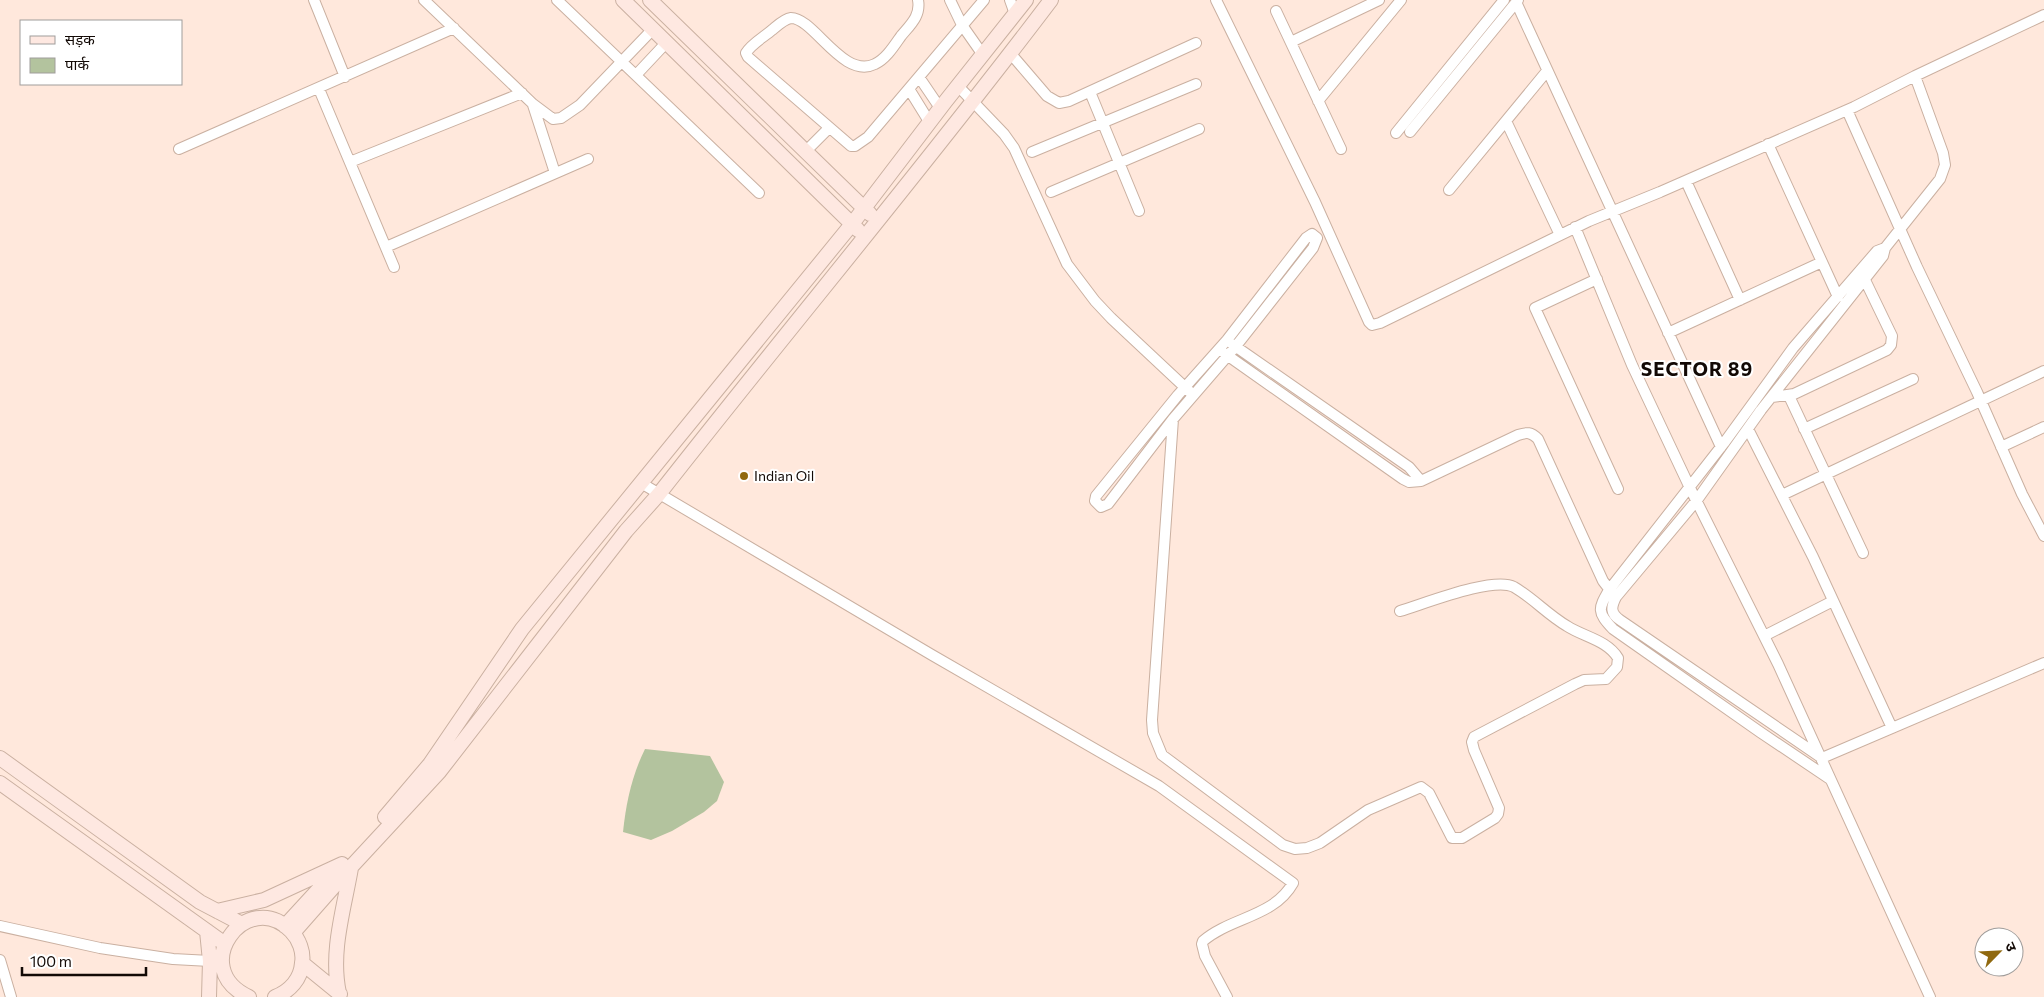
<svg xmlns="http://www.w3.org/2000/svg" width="2044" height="997" font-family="Commissioner,'Noto Sans Devanagari',sans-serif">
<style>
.green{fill:#b3c39e}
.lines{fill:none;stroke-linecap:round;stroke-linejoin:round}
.street-casing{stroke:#cab0a1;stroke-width:12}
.secondary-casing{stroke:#cab0a1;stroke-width:16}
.street{stroke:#fff;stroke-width:10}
.secondary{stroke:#fee8e1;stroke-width:14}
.poi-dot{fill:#90690f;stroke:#fff;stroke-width:2}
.labels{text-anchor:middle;stroke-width:4;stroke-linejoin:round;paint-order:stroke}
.poi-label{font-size:14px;fill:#120905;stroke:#fff;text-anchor:start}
.district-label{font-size:19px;font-weight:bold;letter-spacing:1px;fill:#120905;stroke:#fff}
</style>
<rect width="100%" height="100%" fill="#ffe8dc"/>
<path class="green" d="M645 749 710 756 724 782 717 801 704 812 672 831 651 840 623 832C626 803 632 775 645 749Z"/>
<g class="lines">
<g class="street-casing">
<path id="street" d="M314 0 345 77
M424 0 533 104 553 119 561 118 580 105 653 29
M557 0 759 193
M918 0C921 16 910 25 901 36 894 46 886 59 875 64 843 80 814 18 791 18 784 19 777 26 772 30 764 37 751 44 746 53L748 57 851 146H855L868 137 984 0
M950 0 962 25 983 55
M1010 0 1015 14
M1216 0 1315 202 1369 322 1372 325 1380 323 1589 221 1660 192 1854 107 1915 76
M1516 2 1721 447
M1276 11 1341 149
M2044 15 1915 76 1943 153 1945 165 1940 179 1885 248 1883 256 1761 410 1697 500 1616 597C1611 607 1610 613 1620 620L1822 758 2044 663
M1291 42 1379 0
M1011 54 1047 96 1059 103 1069 101 1196 43
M636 75 666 43
M919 77 940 108
M958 86 1004 134 1014 148 1067 264 1095 301 1111 318 1190 392
M319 89 394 267
M909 89 930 123
M1090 92 1139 211
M1318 101 1401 0
M533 105 555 173
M1847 110 1917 267 1977 392 2022 494 2044 536
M1506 121 1560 235
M1410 132 1518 0
M1396 133 1504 0
M1768 144 1838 297
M179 149 454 28
M805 152 829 128
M1032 152 1196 84
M350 162 522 93
M1686 181 1740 300
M1449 190 1547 71
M1051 192 1199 129
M1575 227 1632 365 1690 488 1778 664 1930 997
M1312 234 1317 238 1313 248 1236 346 1173 419 1108 504 1101 507 1095 501 1096 496 1178 395 1227 340 1306 238Z
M386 247 588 159
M1597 279 1535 308 1618 489
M1668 333 1822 262
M1232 344 1409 467 1421 481
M1224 353 1403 479 1409 482 1421 481 1518 435C1527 432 1531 432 1538 439L1603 581 1613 594
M1789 396 1863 553
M1772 397 1794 394 1887 350 1891 345 1892 336 1865 280
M1173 419 1152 720 1153 733 1162 755 1283 845 1295 849 1307 848 1320 843 1368 810 1421 787 1429 793 1452 838H1462L1495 818 1498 814 1499 808 1474 750 1472 742 1474 737 1575 684 1584 680 1606 679 1617 667 1618 658C1607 640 1584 637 1567 626 1548 615 1533 598 1514 587 1493 576 1424 604 1400 611
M1748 429 1813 557 1892 728
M1804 429 1913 379
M2001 447 2044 427
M641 483 932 655 1159 786 1293 883C1274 917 1231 917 1203 941L1202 944 1205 956 1227 997
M1782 495 2044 371
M1764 636 1833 601
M1830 779 1760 732 1613 629C1597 612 1598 609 1609 590L1724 443 1793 348 1877 251 1885 248
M0 926 100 948 173 959 210 961
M0 960 11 997"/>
</g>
<g class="secondary-casing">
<path id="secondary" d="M623 0 858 230
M650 0 870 214
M0 758 200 902 242 924
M0 783 225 944
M385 817 430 764 522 629 852 224 945 102 1026 0
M217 911 264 900 342 864
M285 926 330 877
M207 931 210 961 209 997
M293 933 351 867 439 772 626 531 659 494C789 328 924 168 1051 0
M302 963 340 994
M339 993C330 952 344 909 351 868
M249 997C186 968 247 886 291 931 299 939 304 952 302 963 301 979 290 991 275 997"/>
</g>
<use href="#street" class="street"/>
<use href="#secondary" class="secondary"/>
</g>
<circle class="poi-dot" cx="744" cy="476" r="5"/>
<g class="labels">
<g class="poi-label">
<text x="754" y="481">Indian Oil</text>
</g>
<g class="district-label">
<text x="1697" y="376">SECTOR 89</text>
</g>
</g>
<rect x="20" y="20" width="162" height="65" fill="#ffffff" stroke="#a09d9b"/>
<rect x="30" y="36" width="25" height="8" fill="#fee8e1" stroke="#a09d9b"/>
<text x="65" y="45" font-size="15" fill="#120905">सड़क</text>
<rect x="30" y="58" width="25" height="15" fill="#b3c39e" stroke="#a09d9b"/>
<text x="65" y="70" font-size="15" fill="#120905">पार्क</text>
<g transform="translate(1999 952) rotate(66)"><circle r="24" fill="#ffffff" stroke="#a09d9b"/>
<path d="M0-4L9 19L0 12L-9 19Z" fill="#90690f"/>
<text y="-8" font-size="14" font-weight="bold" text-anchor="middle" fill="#120905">उ</text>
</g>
<path d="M22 967v8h124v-8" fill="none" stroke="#120905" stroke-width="2.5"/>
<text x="30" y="967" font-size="15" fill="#120905" stroke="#ffffff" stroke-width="4" paint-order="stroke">100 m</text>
</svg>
